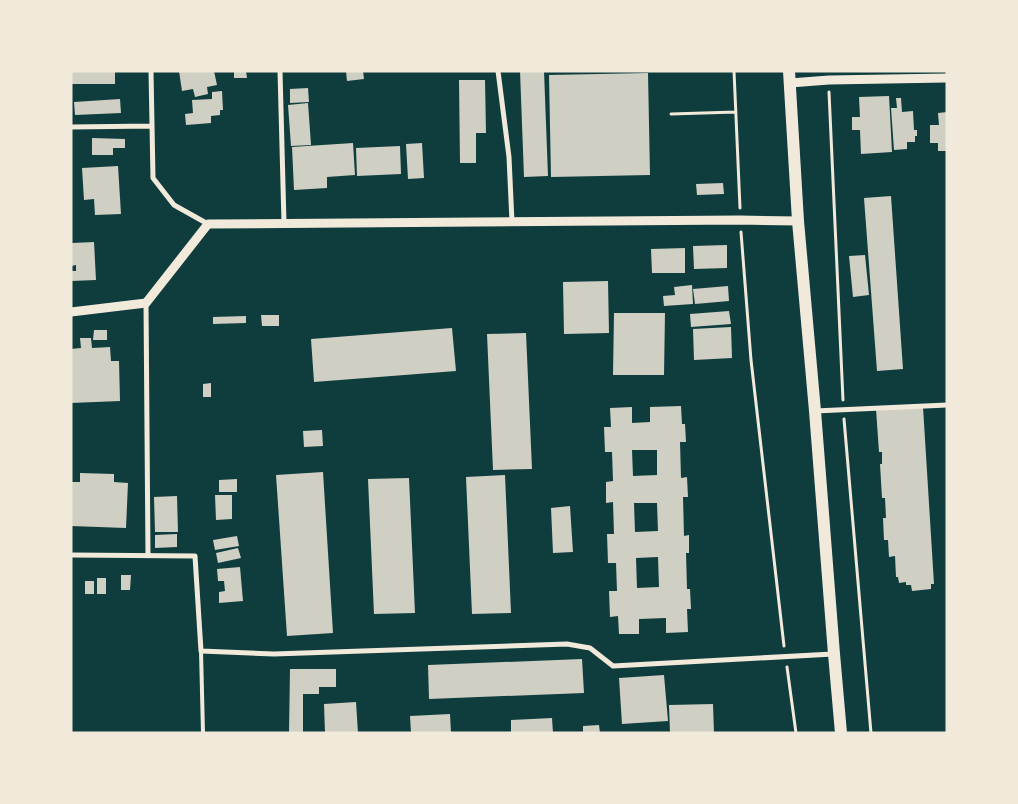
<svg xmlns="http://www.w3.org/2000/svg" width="1018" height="804" font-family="'Exo 2',sans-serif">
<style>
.building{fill:#cfcfc3;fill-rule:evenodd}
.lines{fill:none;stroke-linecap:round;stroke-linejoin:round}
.path{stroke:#f1e9da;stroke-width:3}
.service{stroke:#f1e9da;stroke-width:4}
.minor{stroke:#f1e9da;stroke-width:5}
.tertiary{stroke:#f1e9da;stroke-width:9}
.primary{stroke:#f1e9da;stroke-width:12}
</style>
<rect width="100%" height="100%" fill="#0f3d3e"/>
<path class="building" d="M71 71H115V84H71Z
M179 71H214L217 85 207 87 208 94 195 97 193 89 182 91Z
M234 71H246L247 78H234Z
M346 71H363L364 79 347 81Z
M520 71H544L548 176 524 177Z
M648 73 650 175 551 177 549 75Z
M459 80H485L486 133H476V163H460Z
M308 88 309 102 290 103V89Z
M222 91 223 110H220V115L211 116V123L186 125 185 114 193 113 192 100 212 99V92Z
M889 96 892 152 861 154 860 130H852V117H860L859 97Z
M896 98H901L902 112 913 111 914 130H917V136H915V142H907V149L894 150 891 108H897Z
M120 99 121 113 75 115 74 102Z
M308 103 311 145 291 146 288 105Z
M947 112V151H938V143H930V125H939L938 113Z
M92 138 125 139V148H113V155H92Z
M353 143 355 175 327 177V188L294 190 292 147Z
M422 143 424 178 408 179 406 144Z
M400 146 401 174 357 176 356 148Z
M118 166 121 214 95 215 94 199 84 200 82 168Z
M723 183 724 194 697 195 696 184Z
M891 196 903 369 877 371 864 198Z
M94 242 96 280 71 281V271H76V265L71 266 72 243Z
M727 245V268L694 269 693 246Z
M685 248V273H652L651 249Z
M865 255 869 295 853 297 849 256Z
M608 281 609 333 564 334 563 282Z
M692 285 693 304 664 306 663 296 675 295 674 287Z
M728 286 729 301 695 304 693 289Z
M729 311 731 324 691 327 690 314Z
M614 313H665L664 375H613Z
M261 315H279V326H262Z
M246 316V323L213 324V317Z
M731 327 732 358 694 360 693 329Z
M452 328 456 371 314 382 311 339Z
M94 330H107V340H93Z
M526 333 532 469 493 470 487 334Z
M80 338H91L92 348 110 347 111 361H119L120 401 71 403V349L81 348Z
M211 383V397H203V384Z
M681 406 682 424H685L686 442H680L681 478 687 477 688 497H683L684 536 689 535V553H686L687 589H690L691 609H687L688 632 666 633V618L639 619V634H619L618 616 610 617 609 591H617L616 563H608L607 534H614L613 502 606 503V482L613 481 612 452H605L604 427H611L610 408 632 407V423L650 422V407ZM632 450H657V475L633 476ZM634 503H657L658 531 635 532ZM658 557 659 587 637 588 636 558Z
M923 407 934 584H931V589L912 591 911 585H906V582L899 583 898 577H896L895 556 889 557 888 540H884L883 518H886L885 498H882L880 464H882V452H879L876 409Z
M322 430 323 446 304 447 303 431Z
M323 472 333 633 287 636 276 475Z
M80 473 114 474V482L128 483 126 528 71 526V482H80Z
M505 475 511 613 472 614 466 477Z
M409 478 415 613 374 614 368 479Z
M237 479V492H219V480Z
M215 495H232V519L216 520Z
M177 496 178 532H155L154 497Z
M570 506 573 552 553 553 551 508Z
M177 534V547L155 548V535Z
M237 536 239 546 215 550 213 540Z
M238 548 241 558 218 563 216 553Z
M240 567 243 601 219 603V592L225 591 224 581H218L217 569Z
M121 575H131L130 590H121Z
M97 578H106V594H97Z
M85 581H94V594H85Z
M582 659 584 693 429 699 428 665Z
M290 669H336V687H319V694H303V733H289Z
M664 675 668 721 622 724 619 678Z
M356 702 358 733H325L324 704Z
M713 704 714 733H670L669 705Z
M450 714 451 733H411L410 716Z
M552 718 553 733H511V720Z
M599 725 600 733H583V726Z"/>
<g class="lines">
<path class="path" d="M734 71 740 208
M829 92 843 400
M671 114 736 112
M741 232 751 360 784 646
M844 419 871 733
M787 667 796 733"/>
<path class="service" d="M201 651 203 733"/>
<path class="minor" d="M151 71 153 178 174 205 208 224
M280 71 284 223
M498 71 509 157 512 222
M71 127 152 126
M146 303 148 556
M815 411 947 405
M71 555 195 556 201 651 274 654 567 644 590 648 613 666 833 654"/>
<path class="tertiary" d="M790 83 829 80 947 78
M71 312 146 303 208 224 740 220 798 221"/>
<path class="primary" d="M789 71 798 221 815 411 834 654 841 733"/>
</g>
<rect width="1018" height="804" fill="none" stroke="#f1e9da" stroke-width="145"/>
</svg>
